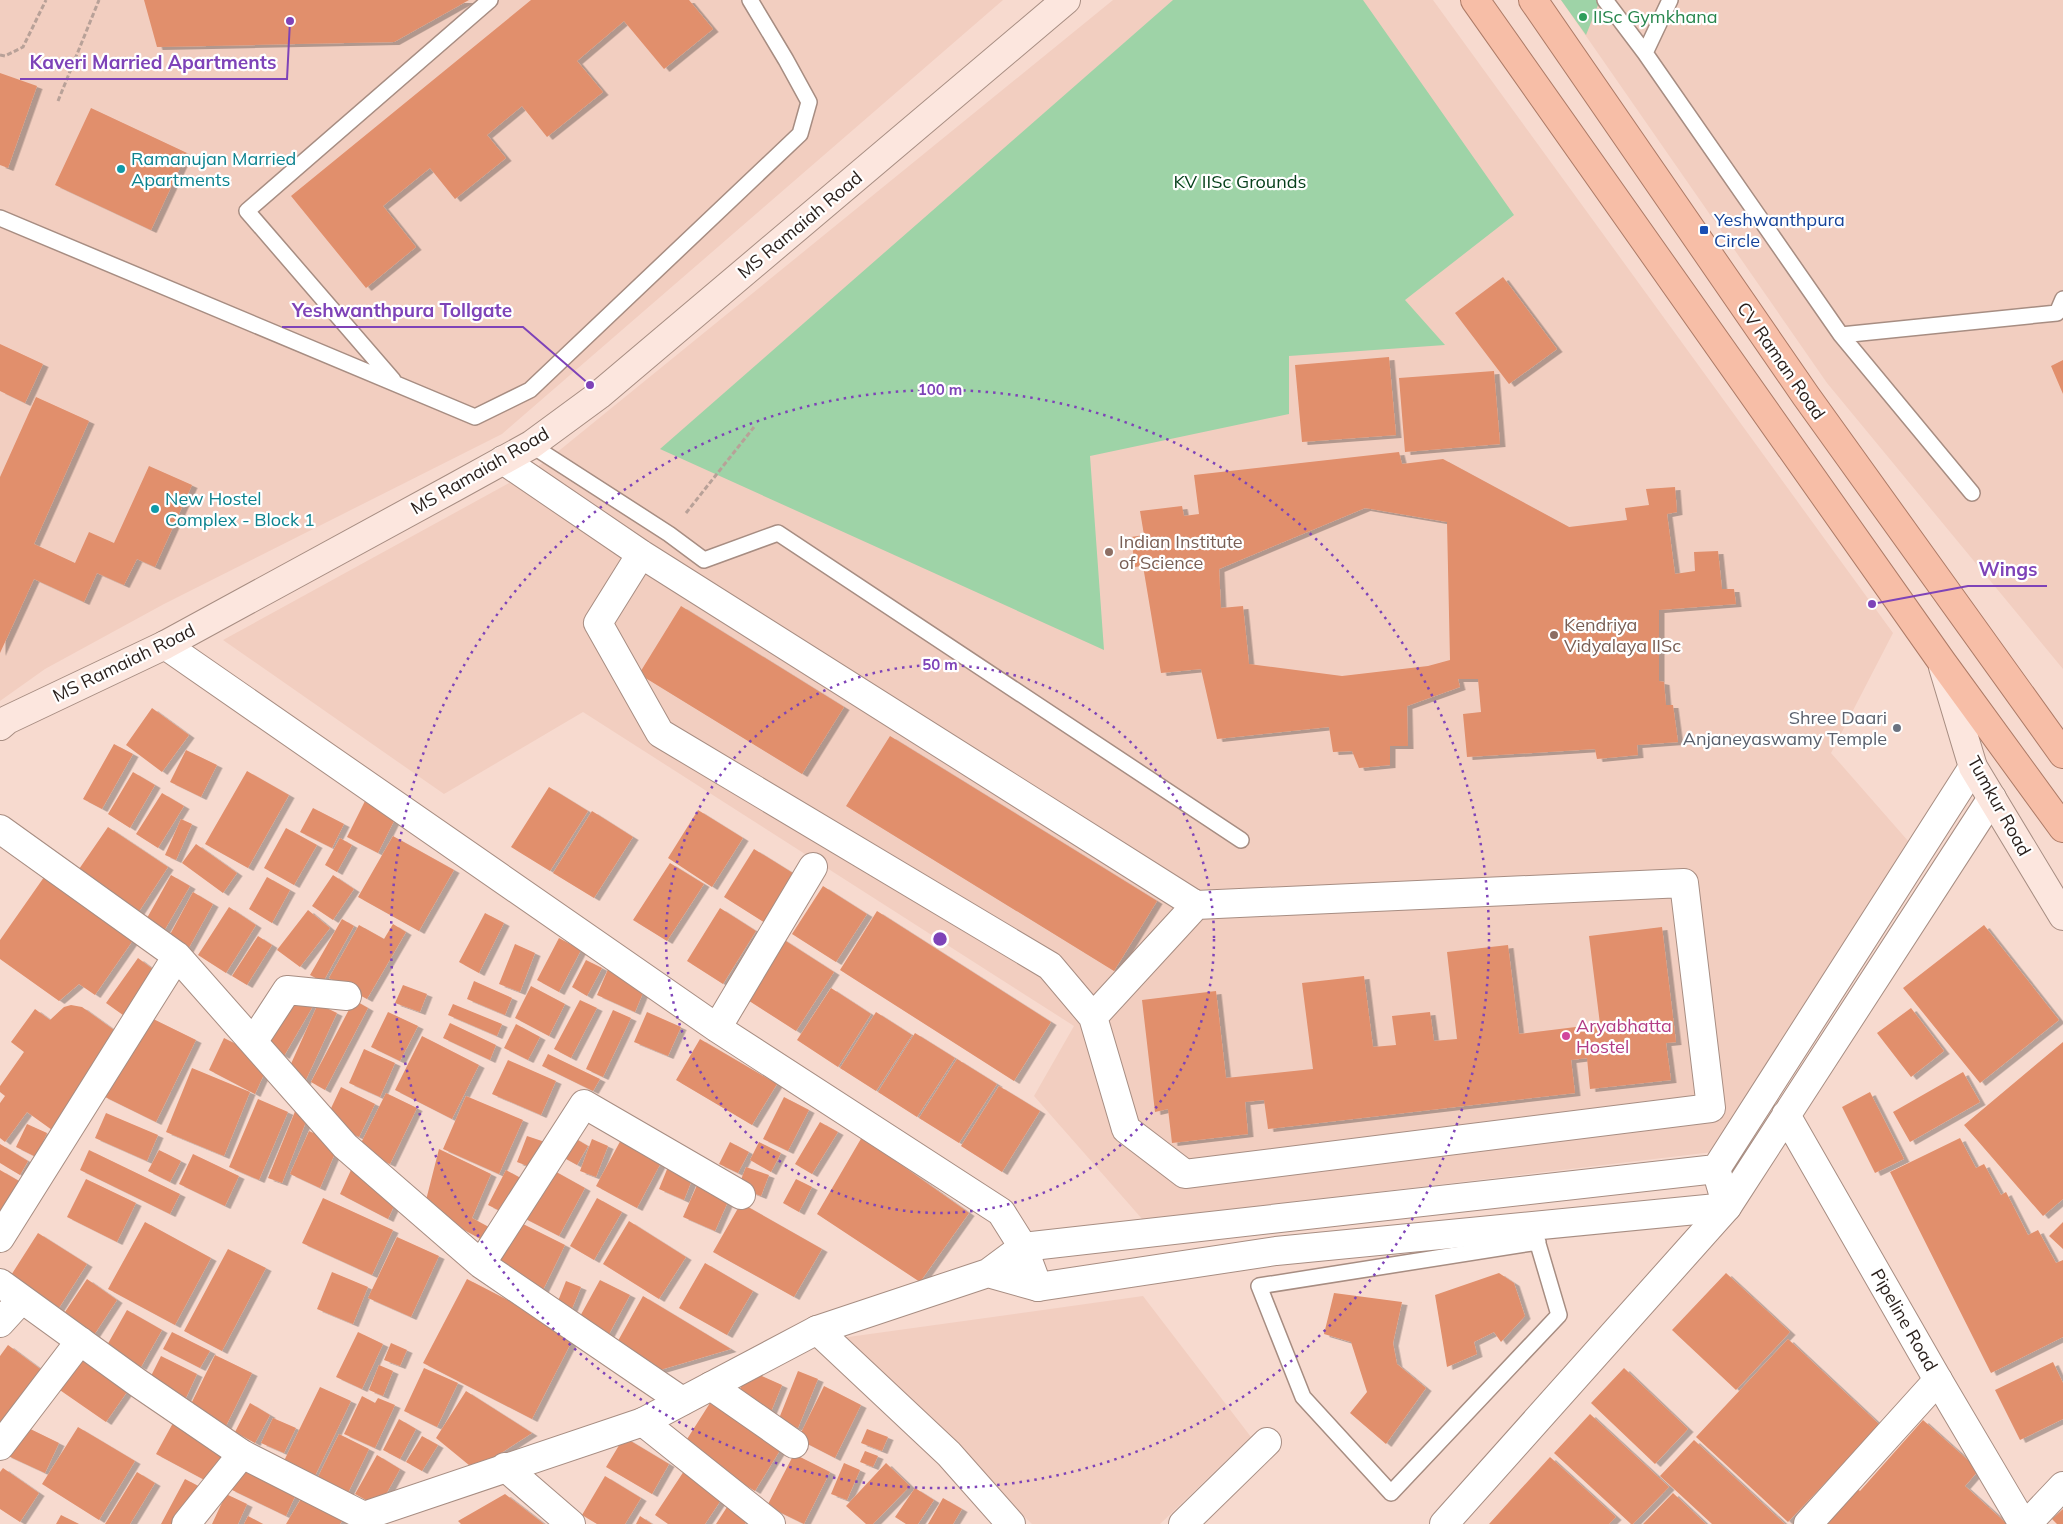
<svg xmlns="http://www.w3.org/2000/svg" width="2063" height="1524" font-family="Mulish,sans-serif">
<style>
.built{fill:#f2cec0}
.green{fill:#9ed3a7}
.building{fill:#e18f6c;fill-rule:evenodd;filter:url(#shadow)}
.lines{fill:none;stroke-linecap:round;stroke-linejoin:round}
.service-casing{stroke:#a78d82;stroke-width:18}
.minor-casing{stroke:#a78d82;stroke-width:30}
.tertiary-casing{stroke:#a78d82;stroke-width:30}
.secondary-casing{stroke:#a78d82;stroke-width:30}
.trunk-casing{stroke:#ad7b67;stroke-width:30}
.path{stroke:#b8a198;stroke-width:3;stroke-dasharray:5 2.5;stroke-linecap:butt}
.service{stroke:#fff;stroke-width:15}
.minor{stroke:#fff;stroke-width:28}
.tertiary{stroke:#fff;stroke-width:28}
.secondary{stroke:#fce6de;stroke-width:28}
.trunk{stroke:#f7bea7;stroke-width:28}
.ring{fill:none;stroke:#7e43b8;stroke-width:2.5;stroke-dasharray:2.5 5}
.leisure-dot{fill:#2e9e5b;stroke:#fff;stroke-width:2}
.culture-dot{fill:#0f9aa8;stroke:#fff;stroke-width:2}
.transit-dot{fill:#1a4fb4;stroke:#fff;stroke-width:2}
.education-dot{fill:#8d6e63;stroke:#fff;stroke-width:2}
.worship-dot{fill:#6b7280;stroke:#fff;stroke-width:2}
.hotel-dot{fill:#d1479c;stroke:#fff;stroke-width:2}
.labels{text-anchor:middle;stroke-width:4.5;stroke-linejoin:round;paint-order:stroke}
.leisure-label{font-size:18px;fill:#27864d;stroke:#fff;text-anchor:start}
.culture-label{font-size:18px;fill:#0d838f;stroke:#fff;text-anchor:start}
.park-label{font-size:18px;fill:#06401b;stroke:#fff}
.transit-label{font-size:18px;fill:#164399;stroke:#fff;text-anchor:start}
.street-label{font-size:18px;fill:#281e1a;stroke:#fff}
.education-label{font-size:18px;fill:#785e54;stroke:#fff;text-anchor:start}
.worship-label{font-size:18px;fill:#5b616d;stroke:#fff;text-anchor:end}
.hotel-label{font-size:18px;fill:#b23c85;stroke:#fff;text-anchor:start}
.centre{fill:#7e43b8;stroke:#fff;stroke-width:2.5}
.ring-label{font-size:15px;text-anchor:middle;font-weight:bold;fill:#7e43b8;stroke:#fff;stroke-width:4.5;stroke-linejoin:round;paint-order:stroke}
.leader{fill:none;stroke:#7e43b8;stroke-width:2}
.callout-dot{fill:#7e43b8;stroke:#fff;stroke-width:2}
.callout-label{font-size:19px;text-anchor:middle;font-weight:bold;fill:#7e43b8;stroke:#fff;stroke-width:4.5;stroke-linejoin:round;paint-order:stroke}
</style>
<defs>
<filter id="shadow"><feDropShadow dx="5.5" dy="3" stdDeviation="0" flood-color="#0004"/></filter>
</defs>
<rect width="100%" height="100%" fill="#f7dacf"/>
<path class="built" d="M0 0H1003L502 434 164 604 45 669 0 701Z
M1113 0H1433L1893 633 1831 753 1909 842 1713 1152 1143 1220 1034 1096 1074 1026 583 712 444 794 223 640 531 471 550 458Z
M1561 0H2063V669L1827 383Z
M1143 1296 1251 1437 1160 1524H1032L841 1338Z"/>
<path class="green" d="M1173 0H1363L1514 215 1405 300 1445 345 1289 356V414L1090 456 1104 650 660 449Z
M1561 0H1600L1586 35Z"/>
<path class="building" d="M144 0H469L394 42 157 47Z
M531 0H689L713 29 664 69 624 21 577 61 603 92 547 137 522 106 487 135 506 158 455 199 430 168 383 206 416 247 366 288 291 196Z
M0 73 37 86 8 168 0 165Z
M91 108 187 153 151 230 55 185Z
M1503 277 1557 349 1509 384 1455 313Z
M0 344 43 364 25 403 0 391Z
M1389 357 1396 435 1302 442 1295 365Z
M2063 360V394L2051 366Z
M1494 371 1500 444 1405 452 1399 378Z
M36 397 89 421 34 544 75 563 89 532 114 543 149 466 192 485 155 567 137 559 124 585 97 573 84 602 34 579 0 653V477Z
M1399 452 1402 464 1443 459 1569 527 1627 520 1625 508 1649 505 1646 489 1675 487 1677 512 1667 514 1675 574 1695 571 1694 552 1718 551 1722 589H1734L1736 604 1659 610V681L1664 682 1666 705H1673L1678 742 1637 745 1638 755 1597 759 1595 749 1467 757 1463 714 1481 712 1478 679H1458L1460 687 1407 706 1408 746H1390V765L1359 768 1352 751 1333 752 1329 727 1217 739 1201 669 1161 673 1143 566 1135 567 1131 537 1144 535 1140 511 1182 506 1184 516 1199 514 1194 475ZM1365 508 1447 522 1450 660 1428 666 1342 676 1249 664 1243 606 1221 608 1219 569Z
M681 606 844 707 802 774 639 674Z
M152 708 189 735 162 772 126 745Z
M890 736 1157 901 1114 971 846 806Z
M114 744 133 754 102 809 83 799Z
M186 750 217 765 201 797 170 782Z
M247 771 289 795 248 868 205 844Z
M133 772 155 785 130 828 108 814Z
M549 787 588 811 550 871 511 847Z
M162 793 184 806 158 848 136 834Z
M367 797 398 813 378 853 347 837Z
M313 808 344 824 332 848 300 832Z
M698 810 743 838 712 887 668 858Z
M592 811 633 837 594 898 553 873Z
M181 819 192 824 176 860 165 855Z
M108 827 168 867 138 913 77 872Z
M286 828 317 845 294 885 264 868Z
M393 836 454 870 419 931 358 897Z
M340 838 352 845 337 872 325 865Z
M196 844 237 873 223 893 182 863Z
M754 849 796 875 765 923 724 897Z
M670 863 704 884 667 941 633 920Z
M49 870 138 933 95 995 79 984 59 1001 0 959V940Z
M171 875 190 886 160 938 142 927Z
M333 875 354 889 333 920 312 906Z
M267 877 290 890 272 923 249 909Z
M823 886 867 914 836 962 792 934Z
M193 892 213 904 186 953 166 942Z
M229 907 256 925 226 973 198 955Z
M720 908 756 931 723 984 687 961Z
M308 910 330 928 300 967 277 950Z
M877 911 1051 1022 1014 1081 840 970Z
M485 913 504 923 479 973 459 962Z
M342 919 354 926 323 982 310 975Z
M393 924 406 932 367 999 329 978 359 925 384 939Z
M1984 925 2059 1020 1980 1083 1903 988Z
M1662 927 1676 1042 1666 1043 1671 1080 1590 1089 1587 1058 1571 1060 1575 1093 1268 1129 1264 1100 1245 1102 1248 1134 1172 1143 1168 1109 1155 1112 1142 1000 1216 991 1226 1078 1313 1069 1302 983 1364 976 1373 1047 1396 1045 1392 1016 1430 1012 1434 1041 1457 1039 1447 952 1508 945 1519 1034 1600 1024 1589 936Z
M258 936 272 945 247 985 232 976Z
M778 936 834 972 796 1031 740 995Z
M559 938 581 950 559 992 537 980Z
M515 944 535 953 520 992 499 984Z
M138 958 162 976 130 1020 106 1003Z
M586 960 602 968 587 996 572 987Z
M609 967 647 983 635 1012 597 995Z
M474 981 512 998 505 1015 467 999Z
M403 985 427 994 420 1012 395 1003Z
M531 986 565 1004 549 1036 515 1018Z
M831 988 871 1014 838 1067 797 1040Z
M295 997 313 1006 284 1056 266 1044Z
M354 1000 368 1008 325 1090 311 1082Z
M580 1000 597 1008 571 1058 554 1049Z
M318 1004 337 1013 303 1086 285 1077Z
M453 1004 502 1024 497 1036 448 1015Z
M71 1005 82 1007 121 1035 52 1130 27 1112 5 1142 0 1138V1103L5 1096 0 1092V1086L24 1052 11 1042 35 1009 50 1020 64 1007Z
M1911 1008 1944 1051 1911 1077 1877 1033Z
M613 1010 631 1018 603 1077 586 1069Z
M388 1012 418 1026 400 1061 371 1047Z
M647 1012 681 1027 668 1056 634 1042Z
M876 1012 912 1035 876 1091 840 1068Z
M143 1014 196 1040 156 1122 103 1096Z
M450 1023 496 1045 490 1060 443 1038Z
M516 1024 540 1037 528 1060 504 1048Z
M915 1033 955 1058 917 1117 878 1092Z
M422 1036 479 1065 452 1119 395 1090Z
M224 1038 270 1061 255 1094 209 1070Z
M700 1039 777 1084 752 1125 676 1080Z
M2063 1042V1199L2043 1216 1964 1125Z
M364 1049 395 1063 380 1097 349 1083Z
M548 1054 600 1079 593 1091 542 1066Z
M957 1059 997 1084 959 1143 919 1118Z
M508 1060 556 1081 541 1115 492 1094Z
M192 1068 250 1092 224 1156 166 1132Z
M1963 1072 1980 1102 1910 1142 1893 1112Z
M999 1086 1040 1111 1002 1172 961 1146Z
M341 1087 375 1104 359 1137 325 1121Z
M1870 1092 1904 1159 1875 1173 1842 1107Z
M386 1093 417 1108 390 1164 358 1149Z
M466 1096 523 1120 499 1174 443 1149Z
M784 1097 809 1110 788 1151 763 1139Z
M258 1099 288 1112 259 1180 229 1167Z
M296 1109 309 1114 282 1183 268 1178Z
M106 1113 158 1135 147 1161 95 1138Z
M820 1122 838 1132 812 1174 795 1164Z
M27 1124 47 1133 36 1157 16 1147Z
M309 1131 339 1144 320 1188 290 1174Z
M527 1136 548 1143 538 1170 517 1162Z
M571 1136 588 1146 577 1165 559 1155Z
M623 1136 664 1157 637 1208 596 1186Z
M862 1137 969 1213 920 1282 817 1214Z
M1960 1138 1976 1168 1984 1164 2001 1195 2006 1192 2028 1235 2038 1230 2056 1263 2063 1260V1337L1991 1373 1890 1172Z
M592 1139 608 1146 596 1177 580 1171Z
M730 1142 749 1152 738 1173 719 1164Z
M759 1142 781 1153 771 1172 750 1160Z
M0 1144 28 1161 20 1175 0 1163Z
M439 1149 491 1174 472 1218 496 1231 488 1243 424 1208Z
M89 1150 180 1194 170 1214 80 1170Z
M159 1150 181 1161 170 1182 148 1171Z
M193 1154 239 1176 225 1206 179 1184Z
M670 1162 695 1172 684 1200 659 1189Z
M746 1167 769 1175 761 1196 738 1187Z
M549 1168 585 1188 559 1236 522 1217Z
M0 1170 24 1184 0 1226Z
M351 1170 399 1195 388 1219 340 1194Z
M506 1170 526 1181 508 1215 488 1205Z
M86 1179 136 1203 117 1242 67 1217Z
M796 1179 812 1187 799 1212 783 1203Z
M698 1183 730 1197 715 1231 683 1217Z
M323 1198 393 1230 372 1275 302 1243Z
M597 1198 622 1212 594 1260 570 1246Z
M741 1203 822 1249 794 1297 713 1252Z
M515 1220 565 1245 542 1292 491 1266Z
M629 1221 686 1257 659 1299 603 1264Z
M145 1222 211 1258 175 1325 108 1289Z
M2063 1222V1249L2049 1236Z
M38 1233 87 1264 57 1311 8 1280Z
M397 1237 439 1256 411 1317 368 1298Z
M228 1249 266 1268 222 1351 184 1331Z
M705 1263 753 1291 727 1335 679 1308Z
M332 1272 368 1287 353 1324 317 1309Z
M1499 1273 1514 1283 1525 1316 1501 1342 1494 1332 1474 1342 1477 1354 1447 1367 1435 1295Z
M1726 1273 1790 1332 1736 1390 1672 1330Z
M87 1279 117 1300 92 1338 61 1318Z
M467 1279 575 1335 532 1419 423 1363Z
M600 1280 630 1295 608 1336 578 1320Z
M566 1281 581 1287 571 1311 556 1306Z
M1334 1293 1402 1302 1393 1343 1397 1364 1426 1388 1386 1444 1350 1413 1367 1392 1351 1342 1324 1334Z
M643 1296 731 1349 650 1373 614 1348Z
M127 1310 162 1330 141 1367 106 1347Z
M172 1332 210 1351 200 1368 163 1349Z
M358 1332 383 1344 362 1389 336 1377Z
M1788 1339 1880 1425 1788 1522 1696 1437Z
M391 1343 407 1350 400 1366 384 1360Z
M8 1345 43 1371 5 1425 0 1422V1356Z
M78 1352 129 1389 106 1422 54 1386Z
M215 1355 252 1373 226 1426 189 1408Z
M161 1356 197 1374 185 1400 148 1382Z
M2053 1362 2063 1383V1419L2020 1440 1995 1390Z
M379 1365 393 1371 383 1396 369 1390Z
M424 1368 458 1383 437 1427 404 1411Z
M1624 1368 1688 1429 1655 1464 1591 1403Z
M748 1370 782 1385 770 1414 736 1399Z
M798 1371 818 1379 798 1428 778 1421Z
M824 1386 861 1405 835 1458 798 1439Z
M320 1387 351 1401 313 1480 282 1465Z
M466 1391 532 1433 475 1470 436 1438Z
M362 1396 375 1403 378 1398 395 1405 375 1448 344 1434Z
M250 1403 270 1415 255 1443 235 1432Z
M710 1403 782 1447 755 1491 682 1447Z
M1590 1414 1669 1487 1633 1524H1631L1554 1453Z
M273 1418 296 1428 284 1453 261 1443Z
M399 1419 416 1429 400 1459 383 1450Z
M1923 1420 1979 1470 1965 1486 2007 1524H1826L1857 1489 1860 1491Z
M173 1423 229 1453 212 1484 156 1454Z
M20 1424 59 1443 45 1473 6 1455Z
M78 1427 135 1461 99 1520 42 1484Z
M867 1429 888 1437 882 1451 861 1443Z
M339 1434 369 1449 348 1493 317 1479Z
M422 1436 438 1445 422 1471 406 1462Z
M624 1437 669 1464 652 1494 606 1467Z
M1694 1440 1785 1524H1712L1660 1476Z
M865 1451 878 1456 873 1467 860 1462Z
M794 1454 830 1472 804 1524 767 1506Z
M377 1455 400 1469 379 1507 355 1494Z
M1550 1457 1616 1517 1609 1524H1489Z
M844 1463 860 1470 847 1500 831 1494Z
M886 1463 910 1486 873 1524H866L846 1506Z
M241 1465 297 1492 286 1516 230 1489Z
M3 1468 39 1493 20 1522 0 1509V1472Z
M684 1471 723 1497 705 1524H668L655 1515Z
M137 1472 155 1483 130 1524H105Z
M605 1476 641 1498 625 1524H597L582 1515Z
M185 1479 202 1488 180 1524H161Z
M915 1488 934 1500 918 1524H906L895 1517Z
M1673 1493 1706 1524H1643Z
M226 1494 247 1504 238 1524H212Z
M505 1494 544 1524H461L458 1521Z
M302 1497 342 1521 340 1524H286Z
M943 1498 962 1509 953 1524H928Z
M727 1507 747 1520 745 1524H716Z
M2063 1509V1524H2057L2052 1519Z
M61 1515 79 1524H56Z
M248 1516 263 1524H244Z
M640 1516 652 1524H636Z"/>
<g class="lines">
<g class="service-casing">
<path id="service" d="M1605 0 1645 53 1841 335 2057 313 2063 299
M1645 53 1670 0
M0 218 475 417 530 390 800 134 809 102 786 60 750 0
M1841 335 1972 493
M393 380 247 211 490 0
M531 445 669 534 704 560 778 533 1241 840
M1533 1227 1559 1315 1391 1493 1303 1397 1259 1286 1538 1242"/>
</g>
<g class="minor-casing">
<path id="minor" d="M503 460 641 554 1196 905 1684 883 1711 1108 1185 1174 1126 1129 1093 1017 1050 966 660 733 598 623 641 554
M165 645 717 1028 1001 1212 1023 1247 1038 1287
M0 829 177 956 0 1238
M177 956 345 1146 481 1264 682 1401
M1093 1017 1196 905
M717 1028 813 867
M253 1042 287 990 347 996
M481 1264 584 1104 741 1195
M0 1323 21 1300
M817 1330 949 1454 1011 1524
M711 1386 794 1444
M643 1422 771 1524
M0 1446 80 1341
M505 1467 571 1524
M186 1524 242 1454
M1183 1524 1267 1442
M1444 1524 1727 1207 1716 1169
M1808 1524 1938 1380
M2027 1524 2063 1486"/>
</g>
<g class="tertiary-casing">
<path id="tertiary" d="M1786 1115 1938 1380 2023 1524
M988 1273 1038 1287 1276 1251 1727 1207 1992 798
M0 1283 138 1383 242 1454 364 1516 643 1422 817 1330 988 1273 1023 1247 1716 1169 1973 767"/>
</g>
<g class="secondary-casing">
<path id="secondary" d="M1943 667 1973 767 2063 916
M0 726 7 720 165 645 453 488 531 445 599 395 1066 0"/>
</g>
<g class="trunk-casing">
<path id="trunk" d="M1475 0 1942 662 2063 828
M1533 0 1806 396 2063 754"/>
</g>
<path class="path" d="M0 55 5 56 23 47 46 0
M58 101 99 0
M686 513 754 427"/>
<use href="#service" class="service"/>
<use href="#minor" class="minor"/>
<use href="#tertiary" class="tertiary"/>
<use href="#secondary" class="secondary"/>
<use href="#trunk" class="trunk"/>
</g>
<g class="ring">
<circle cx="940" cy="939" r="274"/>
<circle cx="940" cy="939" r="549"/>
</g>
<circle class="leisure-dot" cx="1583" cy="17" r="5"/>
<g class="culture-dot">
<circle cx="121" cy="169" r="5"/>
<circle cx="155" cy="509" r="5"/>
</g>
<rect class="transit-dot" x="1699" y="225" width="10" height="10" rx="2.5"/>
<g class="education-dot">
<circle cx="1109" cy="552" r="5"/>
<circle cx="1554" cy="635" r="5"/>
</g>
<circle class="worship-dot" cx="1897" cy="728" r="5"/>
<circle class="hotel-dot" cx="1566" cy="1036" r="5"/>
<g class="labels">
<g class="leisure-label">
<text x="1593" y="23">IISc Gymkhana</text>
</g>
<g class="culture-label">
<text x="131" y="165">Ramanujan Married<tspan x="131" dy="21">Apartments</tspan></text>
<text x="165" y="505">New Hostel<tspan x="165" dy="21">Complex - Block 1</tspan></text>
</g>
<g class="park-label">
<text x="1240" y="188">KV IISc Grounds</text>
</g>
<g class="transit-label">
<text x="1714" y="226">Yeshwanthpura<tspan x="1714" dy="21">Circle</tspan></text>
</g>
<g class="street-label">
<text transform="translate(800 225) rotate(-40)" y="6">MS Ramaiah Road</text>
<text transform="translate(1781 361) rotate(55)" y="6">CV Raman Road</text>
<text transform="translate(480 471) rotate(-30)" y="6">MS Ramaiah Road</text>
<text transform="translate(124 663) rotate(-26)" y="6">MS Ramaiah Road</text>
<text transform="translate(1999 806) rotate(61)" y="6">Tumkur Road</text>
<text transform="translate(1904 1320) rotate(60)" y="6">Pipeline Road</text>
</g>
<g class="education-label">
<text x="1119" y="548">Indian Institute<tspan x="1119" dy="21">of Science</tspan></text>
<text x="1564" y="631">Kendriya<tspan x="1564" dy="21">Vidyalaya IISc</tspan></text>
</g>
<g class="worship-label">
<text x="1887" y="724">Shree Daari<tspan x="1887" dy="21">Anjaneyaswamy Temple</tspan></text>
</g>
<g class="hotel-label">
<text x="1576" y="1032">Aryabhatta<tspan x="1576" dy="21">Hostel</tspan></text>
</g>
</g>
<circle cx="940" cy="939" r="8" class="centre"/>
<g class="ring-label">
<text x="940" y="395">100 m</text>
<text x="940" y="670">50 m</text>
</g>
<path class="leader" d="M290 21L287 79H20M590 385L523 327H282M1872 604L1968 586H2047"/>
<g class="callout-dot">
<circle cx="290" cy="21" r="5"/>
<circle cx="590" cy="385" r="5"/>
<circle cx="1872" cy="604" r="5"/>
</g>
<g class="callout-label">
<text x="153" y="69">Kaveri Married Apartments</text>
<text x="402" y="317">Yeshwanthpura Tollgate</text>
<text x="2008" y="576">Wings</text>
</g>
</svg>
